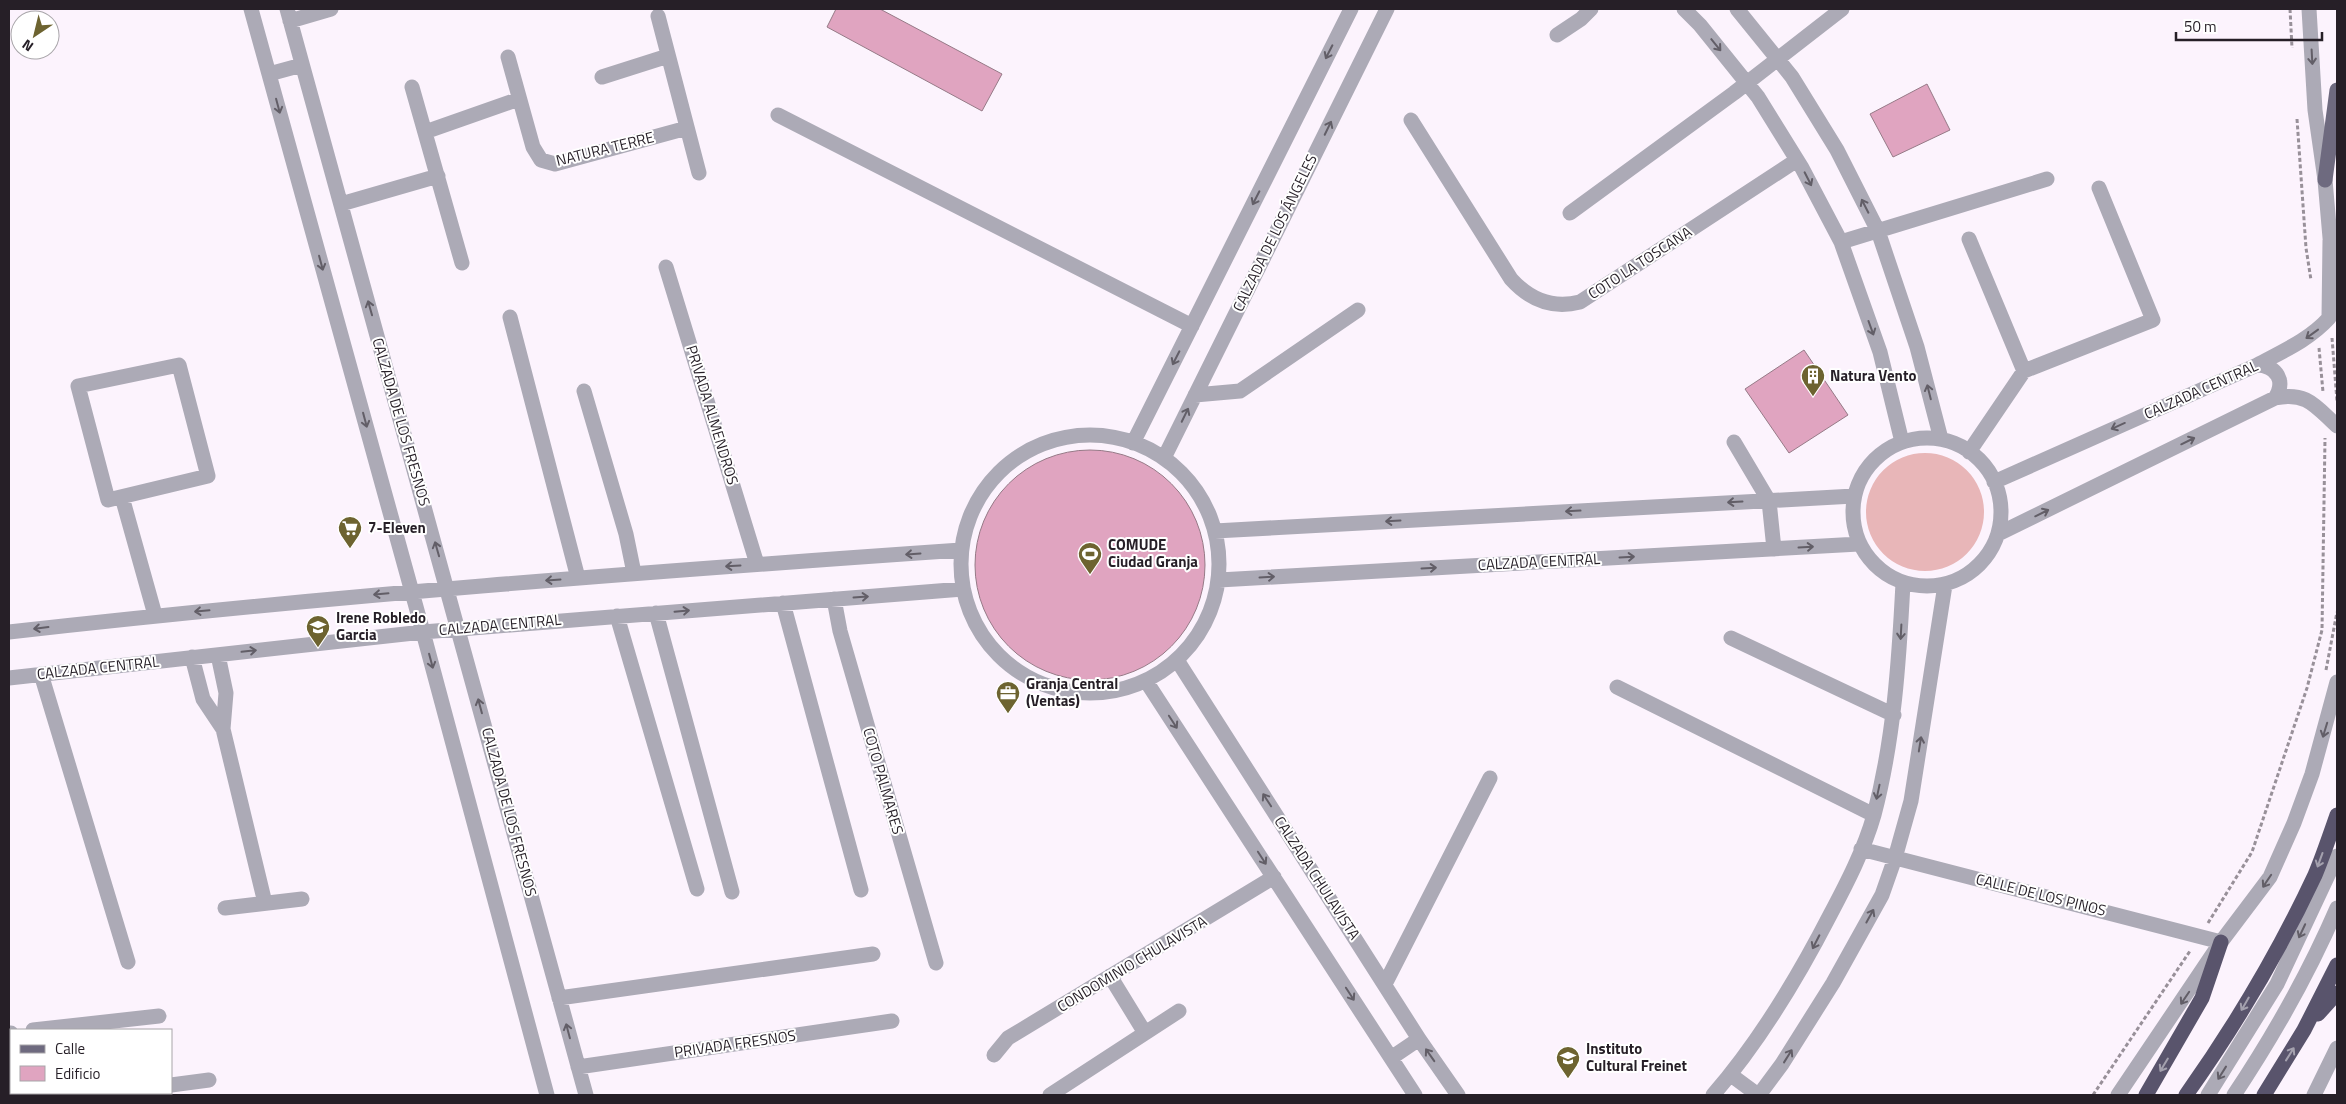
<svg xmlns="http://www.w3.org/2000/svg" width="2346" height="1104" font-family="'Titillium Web',sans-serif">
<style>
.green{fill:#e8b6b8}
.building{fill:#e0a4c0;stroke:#967a87}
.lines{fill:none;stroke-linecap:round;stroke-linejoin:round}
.path{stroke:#989099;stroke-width:3;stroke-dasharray:4 2.5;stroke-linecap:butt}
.minor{stroke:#acaab6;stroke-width:15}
.major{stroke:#6e6a7f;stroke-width:15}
.highway{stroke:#59546c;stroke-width:15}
.oneway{stroke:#625e67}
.oneway2{stroke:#a4a1ae}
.labels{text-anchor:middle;stroke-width:4;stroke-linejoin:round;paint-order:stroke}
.street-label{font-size:15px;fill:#261f27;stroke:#fff}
.poi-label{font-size:15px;font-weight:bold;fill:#261f27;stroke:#fff;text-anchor:start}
</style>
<rect width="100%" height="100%" fill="#fcf3fd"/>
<path class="green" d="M1866 512a59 59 0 1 1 118 0a59 59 0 1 1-118 0Z"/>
<path class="building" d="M836 9H880L1002 74 982 111 827 27Z
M1927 84 1950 130 1893 157 1870 114Z
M1804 350 1848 415 1789 453 1745 389Z
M975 565a115 115 0 1 1 230 0a115 115 0 1 1-230 0Z"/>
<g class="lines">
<path class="path" d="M2290 9 2292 48
M2297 119 2306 248 2311 280
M2332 338 2337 401
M2319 348 2323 392
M2326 670 2337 612
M2208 923 2252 852 2307 688 2322 630 2325 438
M2093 1095 2190 951"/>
<path class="minor" d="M251 9 423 632 547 1095
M287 9 586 1095
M1684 9 1700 25 1758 97 1802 168 1841 242 1880 352 1902 442
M1737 9 1792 77 1837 150 1878 231 1917 347 1941 439
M2309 9 2315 110 2325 180 2331 249
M658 16 699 173
M290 21 331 9
M1557 35 1581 19 1591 9
M508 57 533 147 541 160 555 164 687 128
M269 74 302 65
M602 77 668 56
M412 87 462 263
M778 115 1192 326
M1411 120 1511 279C1530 300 1553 309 1580 302L1797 160
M425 132 519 99
M341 204 438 176
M1570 213 1734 93 1842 9
M1969 239 2024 371
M1841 242 2047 179
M666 267 757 564
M510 317 578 578
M179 365 208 476 108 500 78 386Z
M2257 365C2277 366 2286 381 2275 398
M584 391 626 534 634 573
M1195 395 1240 391 1358 310
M961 564a129 129 0 1 1 258 0a129 129 0 1 1-258 0Z
M1853 512a74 74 0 1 1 148 0a74 74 0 1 1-148 0Z
M1734 442 1769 501 1774 549
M1133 443 1351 9
M1969 452 2024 371 2153 320 2099 188
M1164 458 1387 9
M1994 482 2257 365C2283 351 2309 340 2329 318L2330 240
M122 497 155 615
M1215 531 1854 496
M1998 534 2275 398C2307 391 2316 407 2337 426
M1219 580 1859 544
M834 599 840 631 936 963
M783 603 861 890
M656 613 732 892
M617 616 697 889
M9 632C326 596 643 572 961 550
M1731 638 1894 715
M218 655 226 693 223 729 265 903
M192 657 203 699 223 729
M1177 660 1419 1039 1458 1095
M41 674 128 962
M9 678 423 632 963 589
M1146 681 1415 1095
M1617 687 1874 815
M1861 849 2221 942
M225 908 302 899
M1110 976 1145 1033
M1385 984 1490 778
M559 998 873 954
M33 1030 159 1016
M9 1033H11
M994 1055 1008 1038 1274 877
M1391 1058 1419 1039
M578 1067 892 1021
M1731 1075 1758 1095
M171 1085 209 1080
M86 1095 107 1093
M1050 1095 1179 1011
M1713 1095C1760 1041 1797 979 1830 915 1847 883 1864 850 1874 815 1894 739 1899 661 1903 583
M1759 1095 1782 1064 1833 983 1882 895 1895 858 1911 801 1945 585
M2118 1095 2221 942 2270 877 2294 823 2312 774 2337 682
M2208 1095 2277 984 2337 856
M2234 1095C2274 1035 2308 975 2337 908
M2314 1095 2337 1048"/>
<path class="major" d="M2325 180 2337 90"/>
<path class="highway" d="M2318 1014 2337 993
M2146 1095 2202 998 2221 942
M2186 1095C2235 1026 2279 952 2315 875 2323 856 2330 835 2337 815
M2264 1095 2304 1030 2337 965"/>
</g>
<defs><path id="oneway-shaft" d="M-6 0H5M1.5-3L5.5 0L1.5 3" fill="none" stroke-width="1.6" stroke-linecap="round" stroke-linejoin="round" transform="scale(1.25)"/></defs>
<g class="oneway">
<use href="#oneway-shaft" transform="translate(1716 45) rotate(51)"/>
<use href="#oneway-shaft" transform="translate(1329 52) rotate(117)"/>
<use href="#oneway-shaft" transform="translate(2312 57) rotate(87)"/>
<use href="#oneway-shaft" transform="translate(278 106) rotate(75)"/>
<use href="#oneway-shaft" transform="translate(1328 128) rotate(-64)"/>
<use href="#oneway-shaft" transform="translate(1808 179) rotate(63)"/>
<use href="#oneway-shaft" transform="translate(1256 198) rotate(117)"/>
<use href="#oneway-shaft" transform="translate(1865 206) rotate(-117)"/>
<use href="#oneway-shaft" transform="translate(321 263) rotate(75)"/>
<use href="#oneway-shaft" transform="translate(370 308) rotate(-106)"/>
<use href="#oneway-shaft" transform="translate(1871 328) rotate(70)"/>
<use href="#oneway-shaft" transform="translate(2312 334) rotate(144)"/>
<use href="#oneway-shaft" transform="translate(1176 358) rotate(117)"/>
<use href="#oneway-shaft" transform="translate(1929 392) rotate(-104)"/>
<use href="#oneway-shaft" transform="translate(1185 415) rotate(-64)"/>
<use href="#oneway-shaft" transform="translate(365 420) rotate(75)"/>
<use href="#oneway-shaft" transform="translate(2118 426) rotate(156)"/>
<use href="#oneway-shaft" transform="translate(2188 441) rotate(-26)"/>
<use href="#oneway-shaft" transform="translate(1735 502) rotate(177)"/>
<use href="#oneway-shaft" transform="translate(1573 511) rotate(177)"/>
<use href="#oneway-shaft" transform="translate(2042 513) rotate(-26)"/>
<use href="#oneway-shaft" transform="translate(1393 521) rotate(177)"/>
<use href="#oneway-shaft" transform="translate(1806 547) rotate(-3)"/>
<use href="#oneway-shaft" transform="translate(437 549) rotate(-106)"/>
<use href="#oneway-shaft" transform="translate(913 554) rotate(176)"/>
<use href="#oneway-shaft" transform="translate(1627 557) rotate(-3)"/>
<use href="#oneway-shaft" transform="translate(733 566) rotate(177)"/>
<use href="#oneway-shaft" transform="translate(1429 568) rotate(-3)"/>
<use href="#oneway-shaft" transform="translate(1267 577) rotate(-3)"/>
<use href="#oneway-shaft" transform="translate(553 580) rotate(176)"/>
<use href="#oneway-shaft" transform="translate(381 594) rotate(175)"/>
<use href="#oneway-shaft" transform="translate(861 597) rotate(-4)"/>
<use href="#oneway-shaft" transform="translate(202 611) rotate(175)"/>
<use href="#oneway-shaft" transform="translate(682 611) rotate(-5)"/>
<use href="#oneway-shaft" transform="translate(41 628) rotate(173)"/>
<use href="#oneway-shaft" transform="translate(1901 632) rotate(93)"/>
<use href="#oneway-shaft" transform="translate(249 651) rotate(-6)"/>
<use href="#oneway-shaft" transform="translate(431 661) rotate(75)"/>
<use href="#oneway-shaft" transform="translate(480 706) rotate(-105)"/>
<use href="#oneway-shaft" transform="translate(1173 722) rotate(57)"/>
<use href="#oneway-shaft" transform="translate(2325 730) rotate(107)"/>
<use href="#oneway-shaft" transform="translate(1920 744) rotate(-81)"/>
<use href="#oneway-shaft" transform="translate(1878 792) rotate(102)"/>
<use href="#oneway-shaft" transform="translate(1267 800) rotate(-123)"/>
<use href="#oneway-shaft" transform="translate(1262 858) rotate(57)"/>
<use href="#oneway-shaft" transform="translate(2267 881) rotate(124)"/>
<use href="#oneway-shaft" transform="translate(1870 916) rotate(-61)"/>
<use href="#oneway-shaft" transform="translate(2302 931) rotate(115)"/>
<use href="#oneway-shaft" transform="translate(1816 942) rotate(117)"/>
<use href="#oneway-shaft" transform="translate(1350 994) rotate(57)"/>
<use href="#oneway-shaft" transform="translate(2185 998) rotate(124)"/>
<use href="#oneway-shaft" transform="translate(568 1031) rotate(-105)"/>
<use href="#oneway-shaft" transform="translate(1430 1055) rotate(-125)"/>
<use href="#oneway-shaft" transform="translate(1788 1056) rotate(-58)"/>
<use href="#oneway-shaft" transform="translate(2222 1073) rotate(122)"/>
</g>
<g class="oneway2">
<use href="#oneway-shaft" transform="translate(2320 860) rotate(110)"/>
<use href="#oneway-shaft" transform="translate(2245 1004) rotate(120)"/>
<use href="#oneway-shaft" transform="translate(2290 1054) rotate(-58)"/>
<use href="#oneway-shaft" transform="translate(2164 1065) rotate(121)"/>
</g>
<defs>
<g id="building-pin" transform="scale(1.25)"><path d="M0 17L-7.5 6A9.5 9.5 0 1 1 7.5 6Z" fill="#6d6330" stroke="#fff"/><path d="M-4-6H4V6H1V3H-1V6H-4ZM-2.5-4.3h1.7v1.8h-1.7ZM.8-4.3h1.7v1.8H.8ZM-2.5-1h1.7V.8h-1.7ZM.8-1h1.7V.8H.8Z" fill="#fff"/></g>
<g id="supermarket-pin" transform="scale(1.25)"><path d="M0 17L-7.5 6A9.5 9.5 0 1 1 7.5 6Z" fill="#6d6330" stroke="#fff"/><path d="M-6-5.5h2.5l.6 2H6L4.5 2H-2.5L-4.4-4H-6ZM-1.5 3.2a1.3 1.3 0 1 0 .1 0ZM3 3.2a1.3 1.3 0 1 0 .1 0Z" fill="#fff"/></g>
<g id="stadium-pin" transform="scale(1.25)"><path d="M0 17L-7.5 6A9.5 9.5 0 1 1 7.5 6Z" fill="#6d6330" stroke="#fff"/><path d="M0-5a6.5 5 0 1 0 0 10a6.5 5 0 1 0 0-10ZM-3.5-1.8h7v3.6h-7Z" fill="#fff"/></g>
<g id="school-pin" transform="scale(1.25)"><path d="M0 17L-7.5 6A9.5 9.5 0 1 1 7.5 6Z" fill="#6d6330" stroke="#fff"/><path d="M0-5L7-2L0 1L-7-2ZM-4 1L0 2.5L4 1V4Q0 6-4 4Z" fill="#fff"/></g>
<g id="office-pin" transform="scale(1.25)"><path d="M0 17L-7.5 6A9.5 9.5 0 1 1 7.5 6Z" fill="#6d6330" stroke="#fff"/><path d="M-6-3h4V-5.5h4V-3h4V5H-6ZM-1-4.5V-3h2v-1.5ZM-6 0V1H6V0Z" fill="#fff"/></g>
</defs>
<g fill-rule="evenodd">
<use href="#building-pin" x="1813" y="376"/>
<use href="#supermarket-pin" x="350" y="528"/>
<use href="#stadium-pin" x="1090" y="554"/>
<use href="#school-pin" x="318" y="627"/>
<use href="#office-pin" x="1008" y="693"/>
<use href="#school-pin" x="1568" y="1058"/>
</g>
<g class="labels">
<g class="street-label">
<text transform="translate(605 149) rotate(-14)" y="5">NATURA TERRE</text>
<text transform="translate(1275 233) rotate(-64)" y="5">CALZADA DE LOS ÁNGELES</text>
<text transform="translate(1640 263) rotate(-33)" y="5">COTO LA TOSCANA</text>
<text transform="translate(2201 390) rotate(-24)" y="5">CALZADA CENTRAL</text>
<text transform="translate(712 415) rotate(73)" y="5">PRIVADA ALMENDROS</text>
<text transform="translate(401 422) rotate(74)" y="5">CALZADA DE LOS FRESNOS</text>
<text transform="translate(1539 562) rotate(-3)" y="5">CALZADA CENTRAL</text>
<text transform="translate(500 625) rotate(-5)" y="5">CALZADA CENTRAL</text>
<text transform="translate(98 668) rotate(-6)" y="5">CALZADA CENTRAL</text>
<text transform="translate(883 781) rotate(74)" y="5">COTO PALMARES</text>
<text transform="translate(509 812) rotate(75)" y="5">CALZADA DE LOS FRESNOS</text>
<text transform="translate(1317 878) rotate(57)" y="5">CALZADA CHULAVISTA</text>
<text transform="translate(2041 895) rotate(14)" y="5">CALLE DE LOS PINOS</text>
<text transform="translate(1132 964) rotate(-31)" y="5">CONDOMINIO CHULAVISTA</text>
<text transform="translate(735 1044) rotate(-8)" y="5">PRIVADA FRESNOS</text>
</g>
<g class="poi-label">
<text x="1830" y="381">Natura Vento</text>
<text x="368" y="533">7-Eleven</text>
<text x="1108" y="550">COMUDE<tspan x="1108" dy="17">Ciudad Granja</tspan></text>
<text x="336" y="623">Irene Robledo<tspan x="336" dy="17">Garcia</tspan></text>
<text x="1026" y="689">Granja Central<tspan x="1026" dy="17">(Ventas)</tspan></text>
<text x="1586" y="1054">Instituto<tspan x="1586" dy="17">Cultural Freinet</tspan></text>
</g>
</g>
<rect width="2346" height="1104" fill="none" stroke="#261f27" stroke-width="20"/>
<rect x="10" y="1029" width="162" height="65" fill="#ffffff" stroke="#a8a5a9"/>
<rect x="20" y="1045" width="25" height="8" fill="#6e6a7f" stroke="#a8a5a9"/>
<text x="55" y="1054" font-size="15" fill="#261f27">Calle</text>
<rect x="20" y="1066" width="25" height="15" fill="#e0a4c0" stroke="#a8a5a9"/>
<text x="55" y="1079" font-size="15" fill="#261f27">Edificio</text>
<g transform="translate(35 35) rotate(215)"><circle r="24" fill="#ffffff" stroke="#a8a5a9"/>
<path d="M0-4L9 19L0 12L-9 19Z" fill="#6d6330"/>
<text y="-8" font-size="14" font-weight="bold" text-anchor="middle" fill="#261f27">N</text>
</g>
<path d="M2176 32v8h146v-8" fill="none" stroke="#261f27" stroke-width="2.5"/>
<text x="2184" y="32" font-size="15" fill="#261f27" stroke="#ffffff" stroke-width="4" paint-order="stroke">50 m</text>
</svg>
